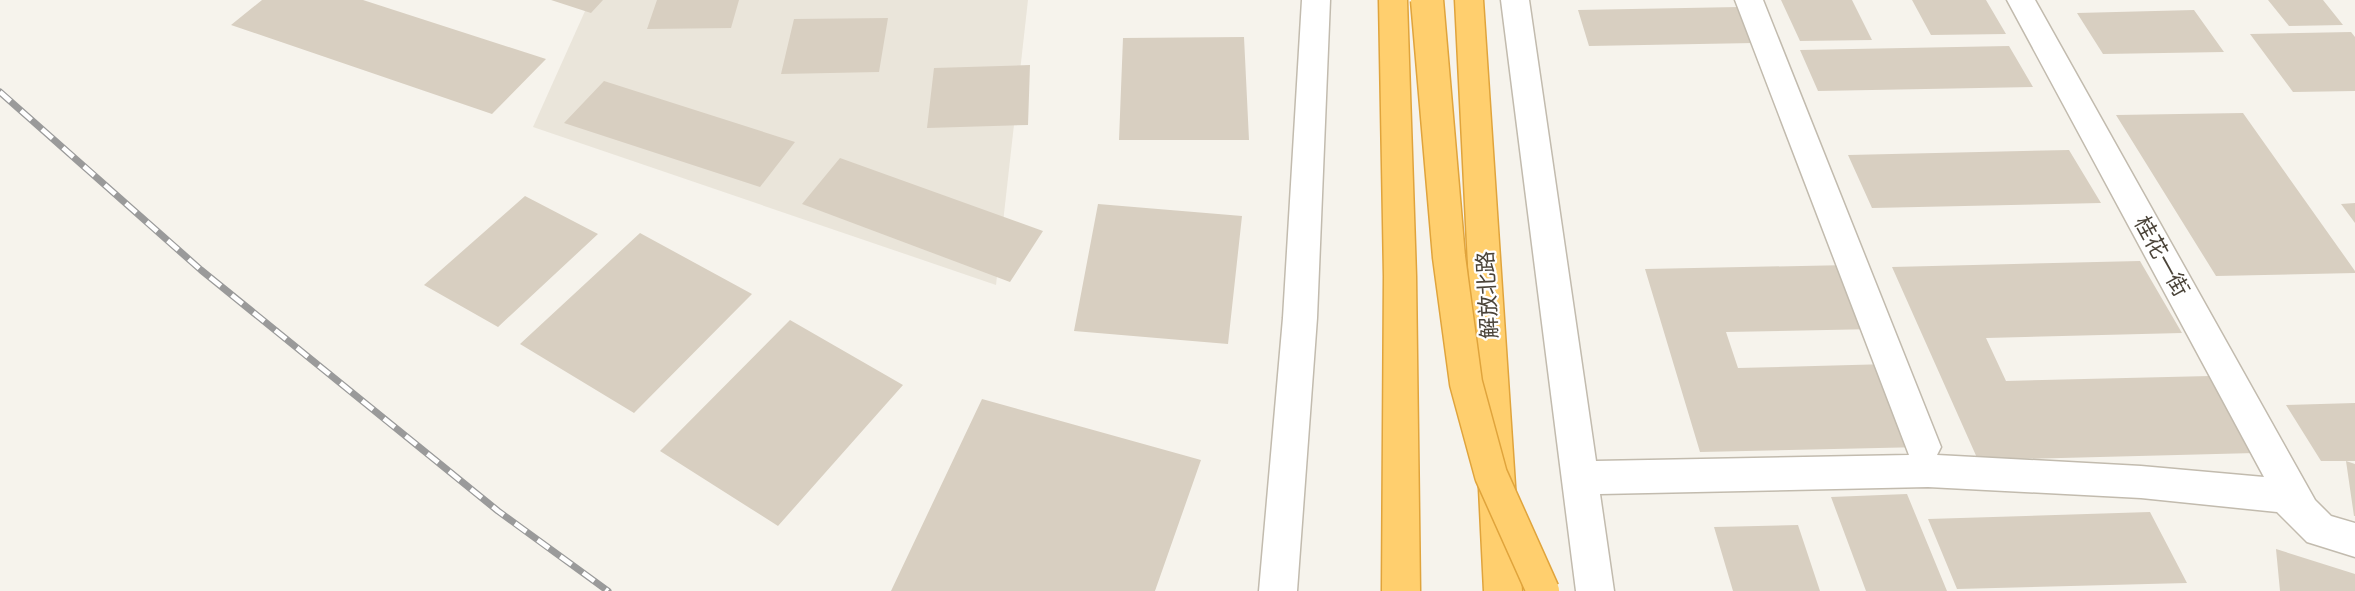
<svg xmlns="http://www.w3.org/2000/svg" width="2355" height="591" font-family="Mulish,'Noto Sans SC',sans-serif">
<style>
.residential{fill:#eae5da}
.building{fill:#d8cfc1}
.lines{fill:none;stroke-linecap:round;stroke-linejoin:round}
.minor-casing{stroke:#c2bbae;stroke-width:3}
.highway-casing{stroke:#e0a43c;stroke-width:3}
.minor{fill:#fff;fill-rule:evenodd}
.highway{fill:#ffcf6e;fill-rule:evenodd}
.rail-casing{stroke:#9a9a9a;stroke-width:7}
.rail{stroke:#fff;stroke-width:4.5;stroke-dasharray:14;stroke-linecap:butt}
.highway-bridge-casing{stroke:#e0a43c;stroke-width:35;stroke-linecap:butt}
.highway-bridge{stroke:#ffcf6e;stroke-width:32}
.labels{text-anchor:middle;stroke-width:4.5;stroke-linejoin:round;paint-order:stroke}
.street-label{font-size:22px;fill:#4b4439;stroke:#fff}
</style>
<rect width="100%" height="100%" fill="#f6f3ec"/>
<path class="residential" d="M590 0H1028L996 285 533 127Z"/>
<path class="building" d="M262 0H363L546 59 492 114 231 25Z
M551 0H603L591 13Z
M657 0H739L731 28 647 29Z
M1781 0H1852L1872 40 1800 41Z
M1912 0H1986L2006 34 1931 35Z
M2268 0H2323L2343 25 2289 26Z
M1739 7 1754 43 1589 46 1578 10Z
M2194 10 2224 52 2103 54 2077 13Z
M888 18 879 72 781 74 794 19Z
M2351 32 2355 37V91L2293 92 2250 34Z
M1244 37 1249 140H1119L1123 38Z
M2009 46 2033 87 1818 91 1800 50Z
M1030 65 1028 125 927 128 934 68Z
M604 81 795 142 760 187 564 123Z
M2243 113 2355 271V273L2216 276 2116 115Z
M2069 150 2101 203 1872 208 1848 155Z
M840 158 1043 231 1010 282 802 204Z
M525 196 598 234 498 327 424 285Z
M2355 203V223L2341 204Z
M1098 204 1242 216 1228 344 1074 331Z
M640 233 752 294 634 413 520 344Z
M2140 261 2182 333 1986 338 2006 381 2210 376 2255 453 1978 460 1892 267Z
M1849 265 1876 329 1726 332 1738 368 1889 364 1923 447 1700 452 1645 269Z
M790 320 903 385 778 526 660 451Z
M982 399 1201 460 1155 591H891Z
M2355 403V461H2321L2286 405Z
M2346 461 2355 464V516H2354Z
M1907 494 1947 591H1866L1831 497Z
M2150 512 2187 583 1957 589 1928 519Z
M1798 525 1820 591H1733L1714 527Z
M2276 549 2355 574V591H2280Z"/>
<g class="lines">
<g class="minor-casing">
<path id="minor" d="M1302 0H1330L1317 318 1297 591H1259L1283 318Z
M1501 0H1529L1596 461 1909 455 1735 0H1763L1941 447 1937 455 2141 466 2264 477 2007 0H2035L2315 500 2331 516 2355 523V557L2307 542 2277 512 2141 498 1928 487 1600 494 1614 591H1576Z"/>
</g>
<g class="highway-casing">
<path id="highway" d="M1379 0H1407L1416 276 1420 591H1382L1384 276Z
M1455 0H1483L1522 591H1484Z"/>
</g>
<use href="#minor" class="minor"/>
<use href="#highway" class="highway"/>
<g class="rail-casing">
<path id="rail" d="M0 92 201 270 498 511 608 591"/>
</g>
<use href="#rail" class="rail"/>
<g class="highway-bridge-casing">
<path id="highway-bridge" d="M1427 0 1449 257 1466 383 1491 475 1543 591"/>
</g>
<use href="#highway-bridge" class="highway-bridge"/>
</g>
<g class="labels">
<g class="street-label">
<text transform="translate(2162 256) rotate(61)" y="8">桂花一街</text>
<text transform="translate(1487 295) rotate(-93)" y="8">解放北路</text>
</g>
</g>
</svg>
